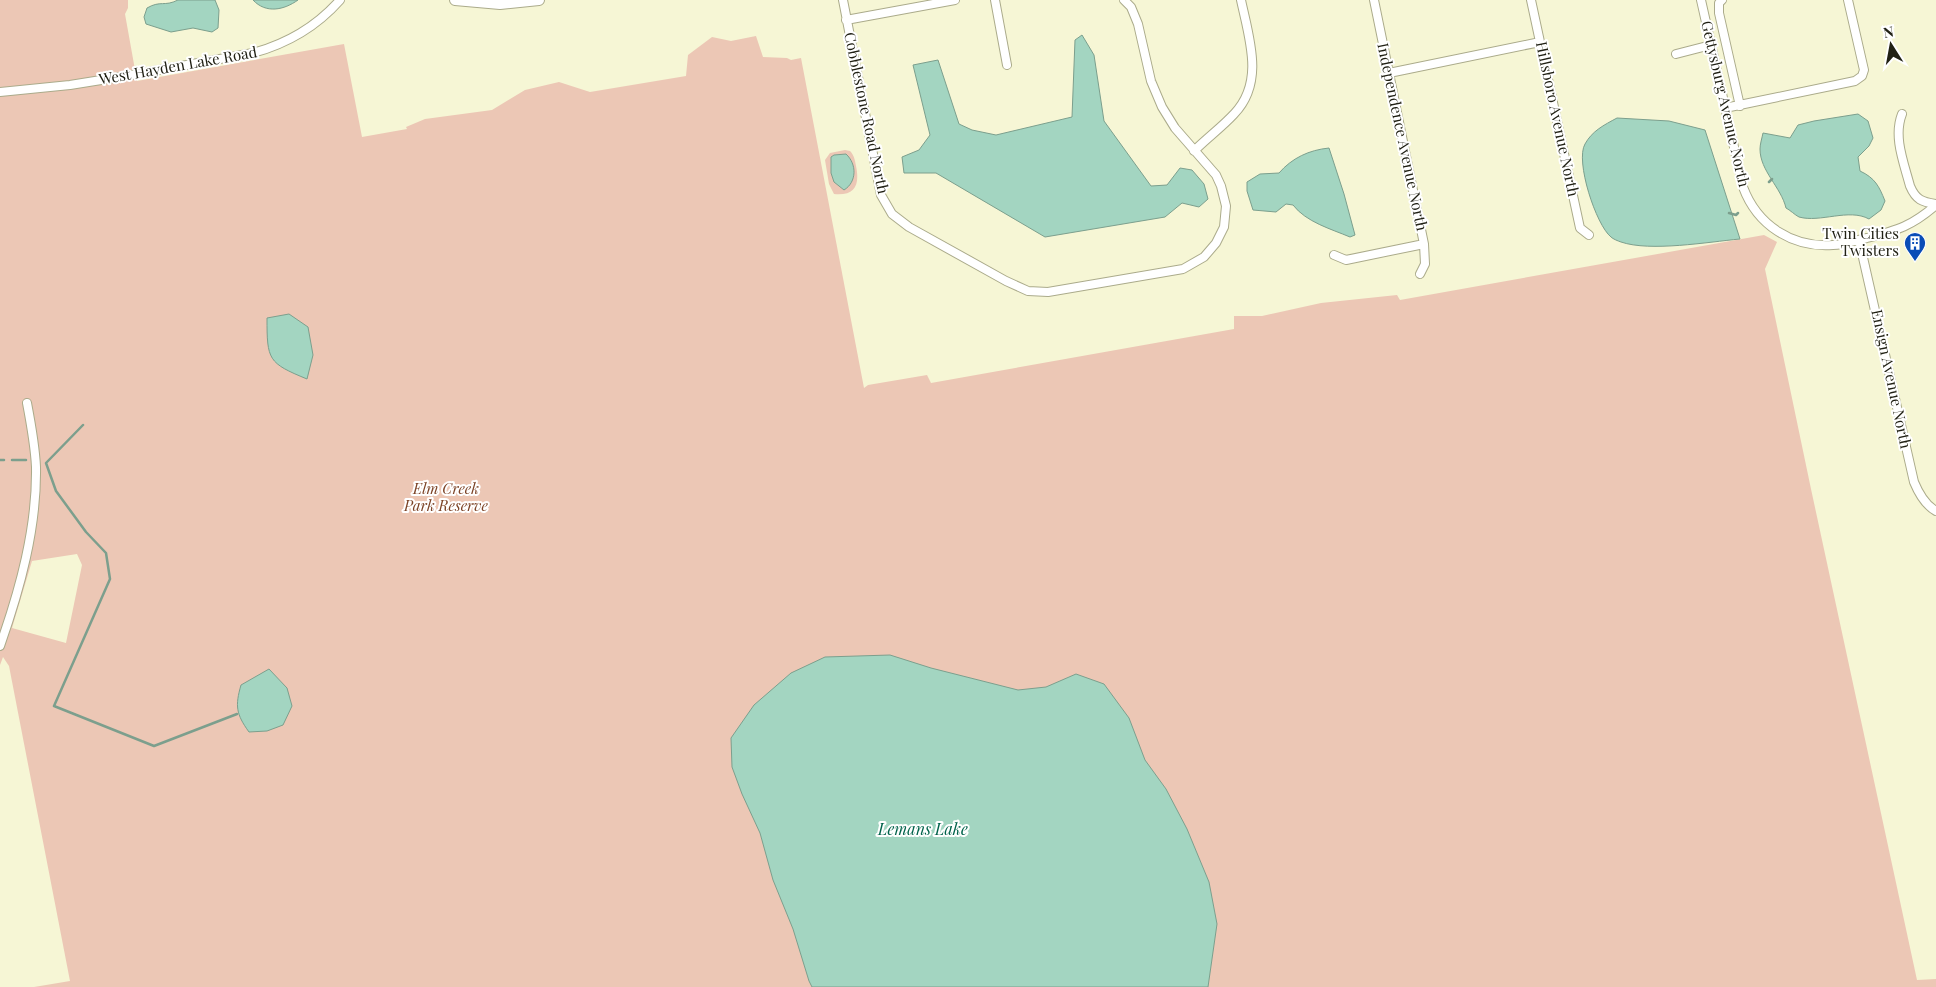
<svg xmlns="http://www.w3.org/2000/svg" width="1936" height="987" font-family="'Playfair Display',serif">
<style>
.green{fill:#ecc7b5;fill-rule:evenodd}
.water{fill:#a3d5c1;stroke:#7c9f8d}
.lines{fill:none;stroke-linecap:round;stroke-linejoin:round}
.stream{stroke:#7c9f8d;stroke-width:2.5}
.minor-casing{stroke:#abab8b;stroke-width:10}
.major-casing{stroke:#abab8b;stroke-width:12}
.minor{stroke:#fff;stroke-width:8}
.major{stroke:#fff;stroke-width:10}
.labels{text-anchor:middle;stroke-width:4;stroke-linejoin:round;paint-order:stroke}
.street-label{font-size:15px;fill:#202014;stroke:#fff}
.poi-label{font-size:15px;fill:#202014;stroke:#fff;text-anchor:end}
.park-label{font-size:15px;font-style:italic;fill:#7c4326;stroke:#fff}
.water-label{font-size:16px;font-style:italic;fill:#00624a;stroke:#fff}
</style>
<rect width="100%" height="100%" fill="#f6f6d5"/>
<path class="green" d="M0 0H128V8L125 14 137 81 344 44 362 137 407 129 406 127 425 119 492 110 525 90 559 82 590 92 686 76 688 55 712 37 731 41 756 36 763 57 787 58 791 60 801 58 864 388 868 385 927 375 931 383 1234 329V316H1262L1321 303 1397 295 1400 300 1764 235 1777 242 1765 269 1811 489 1917 980 1936 979V987H34L70 981 9 666 3 657 0 665ZM77 554 82 565 66 643 12 628 32 561Z
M845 150 850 151C854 155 855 160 856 166 860 185 855 196 834 194L829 184 825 160 830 153Z"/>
<path class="water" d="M178 0H215L219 10 218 28 212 32 193 28 171 32 146 24 144 17 147 8C161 0 164 7 178 0Z
M253 0H298C284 10 266 14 253 0Z
M1082 35 1094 55 1104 121 1151 186 1167 185 1180 168 1192 170 1204 184 1208 199 1199 207 1182 203 1165 217 1045 237 936 173H904L902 157 919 150 930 135 913 65 938 60 959 124 972 130 996 135 1072 117 1075 40Z
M1858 114 1868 121 1873 138 1869 146 1858 157 1860 171C1875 178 1879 186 1885 201L1881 210 1869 219C1849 208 1820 223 1799 217 1795 215 1790 210 1786 208 1781 187 1760 171 1760 149 1760 144 1762 138 1763 133L1790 138 1798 125 1814 121Z
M1617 118 1669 121 1705 130 1740 239C1708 242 1650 252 1621 242 1618 241 1613 239 1611 237 1596 225 1575 161 1585 144 1592 131 1604 125 1617 118Z
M1329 148 1344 194 1355 235 1350 237C1331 229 1306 222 1293 205L1286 204 1276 212 1253 210 1247 191V182L1260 174 1279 173C1292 158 1309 150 1329 148Z
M846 154C857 164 857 182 844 190L834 182 831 173V157L834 155Z
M289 314 308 327 313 355 307 379C268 363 267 360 267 318Z
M890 655 931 668 1018 690 1046 687 1076 674 1104 684 1129 718 1145 760 1166 789 1187 829 1209 882 1217 924 1208 987H812L809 981 793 929 773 880 760 833 742 794 732 767 731 738 754 705 791 673 825 657Z
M269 669 287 688 292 706 283 725 267 731 249 732C236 714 235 706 241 685Z"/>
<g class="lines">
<path class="stream" d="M1769 182 1772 179
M1729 213 1736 215 1738 213
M83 425 46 463 56 491 86 532 106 553 110 579 54 706 154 746 237 714
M0 460H4
M12 460H26"/>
<g class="minor-casing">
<path id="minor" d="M843 0 881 195 892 214 909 227 1006 281 1028 291 1048 292 1183 269 1204 257 1216 243 1224 227 1226 206 1221 186 1216 175 1175 128 1162 107 1151 81 1138 24 1131 7 1124 0
M995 0 1007 65
M1374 0 1424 244 1425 264 1420 274
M1531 0 1580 228 1589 235
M1701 0 1743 187C1757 225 1792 248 1833 245 1845 245 1856 240 1867 238 1898 230 1912 226 1936 205
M1722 0 1719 3V13L1740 106
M846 20 955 0
M1676 54 1711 45
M1389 73 1540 42
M0 92 70 85 126 76 253 53C286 44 317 26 340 0
M1725 108 1855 81 1862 76 1864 70 1848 0
M1902 114C1893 137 1904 163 1910 186 1916 200 1922 202 1936 204
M1194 151C1207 138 1222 127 1234 114 1265 82 1249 38 1241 0
M1859 240 1914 482C1919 494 1925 505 1936 511
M1334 255 1346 260 1424 244
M0 646C20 589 37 528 36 467 35 446 31 424 27 403"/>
</g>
<g class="major-casing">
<path id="major" d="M455 0 500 4 539 0"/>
</g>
<use href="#minor" class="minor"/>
<use href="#major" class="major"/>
</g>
<defs>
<g id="building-pin" transform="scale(1.125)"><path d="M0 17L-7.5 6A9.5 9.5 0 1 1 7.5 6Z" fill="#094cb7" stroke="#fff"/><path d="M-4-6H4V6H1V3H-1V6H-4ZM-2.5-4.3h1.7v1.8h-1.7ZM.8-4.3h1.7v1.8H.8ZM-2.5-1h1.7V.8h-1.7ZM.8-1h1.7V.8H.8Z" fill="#fff"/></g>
</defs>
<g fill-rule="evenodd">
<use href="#building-pin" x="1915" y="243"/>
</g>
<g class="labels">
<g class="street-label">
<text transform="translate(178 66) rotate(-10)" y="5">West Hayden Lake Road</text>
<text transform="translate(1725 104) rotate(77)" y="5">Gettysburg Avenue North</text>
<text transform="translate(866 113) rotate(78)" y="5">Cobblestone Road North</text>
<text transform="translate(1557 119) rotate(78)" y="5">Hillsboro Avenue North</text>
<text transform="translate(1402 137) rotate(78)" y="5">Independence Avenue North</text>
<text transform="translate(1891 379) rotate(78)" y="5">Ensign Avenue North</text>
</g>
<g class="poi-label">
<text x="1899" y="239">Twin Cities<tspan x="1899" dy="17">Twisters</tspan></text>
</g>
<g class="park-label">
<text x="446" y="494">Elm Creek<tspan x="446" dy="17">Park Reserve</tspan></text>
</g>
<g class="water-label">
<text x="923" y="835">Lemans Lake</text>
</g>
</g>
<g transform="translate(1891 45) rotate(349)" stroke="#ffffff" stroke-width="4" paint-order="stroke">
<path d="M0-4L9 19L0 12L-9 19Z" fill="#202014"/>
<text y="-8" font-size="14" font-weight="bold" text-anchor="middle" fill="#202014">N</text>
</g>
</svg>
